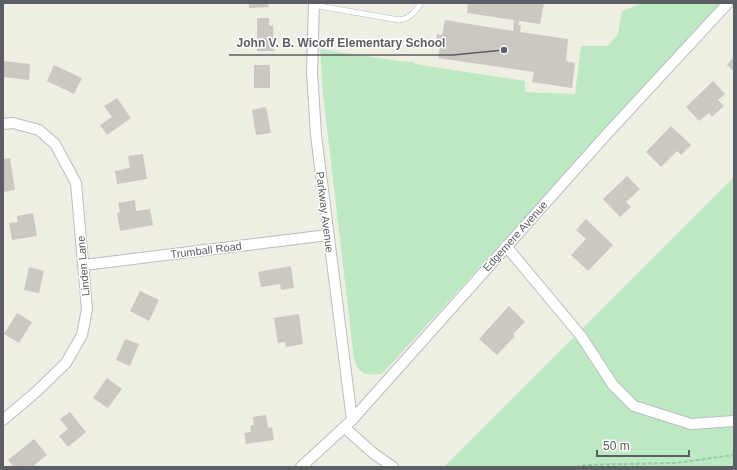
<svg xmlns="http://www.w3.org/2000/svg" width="737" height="470" font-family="Arial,sans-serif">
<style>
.green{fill:#bde9c2}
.building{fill:#cac8c0}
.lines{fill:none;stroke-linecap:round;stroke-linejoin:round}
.service-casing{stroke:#bbbcc3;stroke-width:6}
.minor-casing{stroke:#bbbcc3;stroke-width:12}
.path{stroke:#95caab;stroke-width:2;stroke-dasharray:4 2;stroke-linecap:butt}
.service{stroke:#fff;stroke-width:5}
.minor{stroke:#fff;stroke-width:10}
.labels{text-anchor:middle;stroke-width:3;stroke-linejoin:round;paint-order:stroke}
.street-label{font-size:11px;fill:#5b5e65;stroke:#fff}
.leader{fill:none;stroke:#5b5e65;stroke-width:1.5}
.callout-dot{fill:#5b5e65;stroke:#fff;stroke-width:1.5}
.callout-label{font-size:12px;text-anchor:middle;font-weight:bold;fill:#5b5e65;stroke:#fff;stroke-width:3;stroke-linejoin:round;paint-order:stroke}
</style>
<rect width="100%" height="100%" fill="#efeee3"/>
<path class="green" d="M643 3H721L382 374C365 375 360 376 354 359L323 94 320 49 398 61 414 62 415 64 525 81V92L575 94 581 46H608L618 34 622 11Z
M734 177V467H444Z"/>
<path class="building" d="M249 3H268L269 7 249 8Z
M468 3H544L540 24 519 21 518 25H521L520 32 568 39 566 61 575 63 572 88 532 82 534 72 438 58 441 42 436 41 437 34 442 35 445 20 513 31 514 20 467 13Z
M257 18H269V26L273 25 274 51H257Z
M734 57V71L727 65Z
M3 61 30 64 29 80 3 77Z
M54 65 82 78 74 94 47 81Z
M254 65H270V88H254Z
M713 81 725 94 718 100 724 106 712 117 709 113 699 121 686 107Z
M117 98 131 118 107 135 100 125 112 117 104 106Z
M266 107 271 133 256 135 252 110Z
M671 126 691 145 681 155 677 151 661 167 646 152Z
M143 154 147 179 117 184 115 171 130 168 128 156Z
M10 158 15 190 3 192V159Z
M627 176 640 189 626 202 631 207 620 217 603 199Z
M135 200 136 211 150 209 153 225 120 231 117 213 120 212 118 203Z
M33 213 37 236 12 240 9 223 18 222 17 216Z
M586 219 613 245 588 271 571 255 586 239 576 230Z
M291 266 294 288 281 290 280 284 261 287 258 272Z
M29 267 44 271 39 293 24 290Z
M140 291 159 300 149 321 130 311Z
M509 306 525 322 513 334 515 336 497 355 479 339Z
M17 313 32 322 19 343 4 334Z
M299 314 303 344 286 347 285 342 278 343 274 318Z
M125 339 139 344 130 366 116 360Z
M107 378 122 389 108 408 93 398Z
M70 412 86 432 68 447 59 436 68 429 60 419Z
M266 415 268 428 272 427 274 440 246 444 244 433 251 432 250 426 254 425 253 417Z
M34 439 47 455 32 467H29L28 465 26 467H14L8 460Z"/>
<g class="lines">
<g class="service-casing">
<path id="service" d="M313 5 399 20C410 19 415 11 421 3"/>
</g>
<g class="minor-casing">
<path id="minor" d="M314 3 312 72 316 135 352 420
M3 124 13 123 39 130 55 144 76 183 87 309 82 335 66 363 36 392 3 420
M506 246 581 336 613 385 634 406 691 424 734 421
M84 265 328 235
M345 428 373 453 393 467
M301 467 352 420 606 135 728 3"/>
</g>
<path class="path" d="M576 467 587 465 675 463 734 455"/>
<use href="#service" class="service"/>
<use href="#minor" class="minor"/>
</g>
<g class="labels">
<g class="street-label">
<text transform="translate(325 212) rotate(83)" y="4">Parkway Avenue</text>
<text transform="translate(515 236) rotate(-48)" y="4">Edgemere Avenue</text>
<text transform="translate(206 250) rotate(-7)" y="4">Trumball Road</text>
<text transform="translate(83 266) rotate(-95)" y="4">Linden Lane</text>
</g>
</g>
<path class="leader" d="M504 50L453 55H229"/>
<circle class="callout-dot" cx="504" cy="50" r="4"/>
<g class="callout-label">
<text x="341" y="47">John V. B. Wicoff Elementary School</text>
</g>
<rect width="737" height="470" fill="none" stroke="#5b5e65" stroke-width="8"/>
<path d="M597 450v6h92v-6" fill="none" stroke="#5b5e65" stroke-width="2"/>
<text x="603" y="450" font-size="12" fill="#5b5e65" stroke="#ffffff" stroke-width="3" paint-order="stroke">50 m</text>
</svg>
